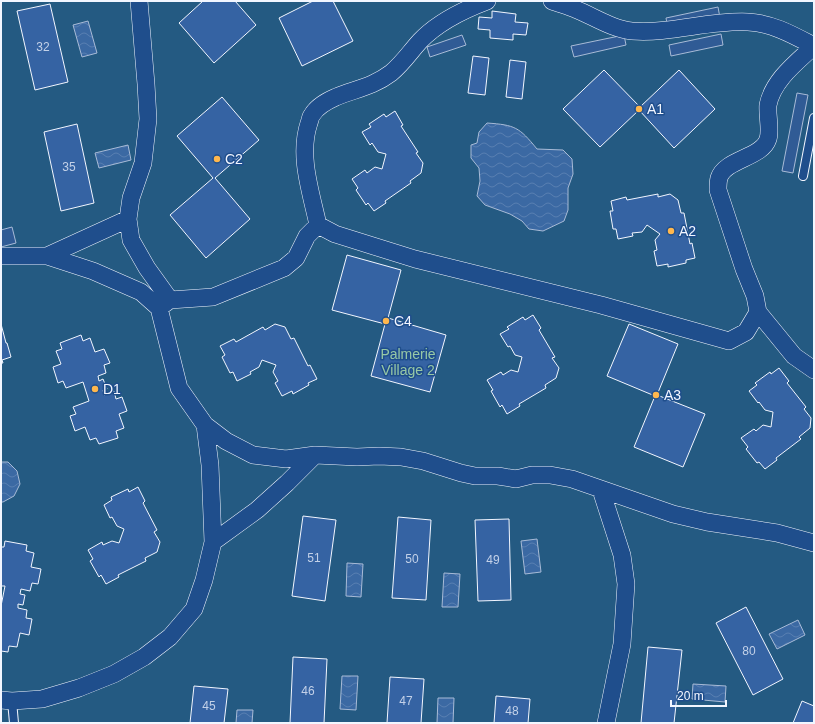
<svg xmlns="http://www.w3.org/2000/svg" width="815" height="724" font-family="Arial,sans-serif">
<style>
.garden{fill:#245a82;stroke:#a8bbd7}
.parking{fill:#305b95;stroke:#a8bbd7}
.water{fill:url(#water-waves);stroke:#a8bbd7}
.building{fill:#3563a3;stroke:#f2f6ff}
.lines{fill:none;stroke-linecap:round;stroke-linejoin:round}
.lane-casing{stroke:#f2f6ff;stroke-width:10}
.street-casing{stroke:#f2f6ff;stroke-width:18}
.lane{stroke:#1f4e8c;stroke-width:8}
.street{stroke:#1f4e8c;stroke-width:17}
.poi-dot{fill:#ffb74d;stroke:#1f4e8c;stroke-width:1.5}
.labels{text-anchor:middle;stroke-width:3;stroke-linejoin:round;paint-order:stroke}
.number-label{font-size:12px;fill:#c3d1e8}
.poi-label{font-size:14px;fill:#f2f6ff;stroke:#1f4e8c;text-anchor:start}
.park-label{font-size:14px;fill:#97c8a6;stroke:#1f4e8c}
</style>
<defs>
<pattern id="water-waves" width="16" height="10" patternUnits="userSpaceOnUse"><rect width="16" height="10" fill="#3b69a3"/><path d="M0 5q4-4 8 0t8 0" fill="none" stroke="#587fb1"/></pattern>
</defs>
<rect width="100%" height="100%" fill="#1f4e8c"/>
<path class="garden" d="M1 1H814V723H1Z"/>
<path class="parking" d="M718 7 720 18 668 29 666 18Z
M721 34 723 45 671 56 669 45Z
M462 35 466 45 430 57 427 47Z
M624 35 626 45 574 57 571 46Z
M797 93 808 95 793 173 782 171Z
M12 227 16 243 1 247V230Z"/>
<path class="water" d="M88 21 97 53 82 57 73 25Z
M487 123C515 125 519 127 537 149L563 150 572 159 573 174 568 188V210L564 221 543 231 529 229 522 221 510 214 485 205 477 196 480 181 479 168 471 158V145L477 143 479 132Z
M128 145 131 160 99 168 95 153Z
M1 462H8L17 471 20 484 14 496 3 502H1Z
M537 539 541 572 525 574 521 541Z
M347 563 363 564 361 597 346 596Z
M444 573 460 574 458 607H442Z
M798 620 805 635 777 649 769 634Z
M342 676H358L356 710 340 709Z
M693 684 726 686 725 702 692 699Z
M438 698H454L453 723H437Z
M237 710H253L252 723H236Z"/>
<path class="building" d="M203 1H235L256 25 214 63 179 23Z
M313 1H333L353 41 302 66 279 18Z
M50 4 68 82 35 90 17 11Z
M492 11 516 14 515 22 528 23 526 35 513 34V40L490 38V30L478 29 479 17 492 18Z
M473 56 489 58 485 95 468 93Z
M510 60 526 62 522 99 506 97Z
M604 70 640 107 679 70 715 109 674 148 639 110 600 147 563 109Z
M222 97 259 140 215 178 250 219 206 258 170 215 213 178 177 136Z
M395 111 403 125 401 126 418 152 416 153 423 163 421 173 410 181 411 183 385 201 386 203 374 211 368 203 366 205 356 190 358 188 352 179 365 170 367 173 375 167 382 169 386 154 378 152 372 143 370 145 362 132 371 127 369 124 384 114 386 117Z
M77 124 94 203 61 211 44 132Z
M658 194V197L670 194 678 200 681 213H684L690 244 692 243 695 258 686 260V263L668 267V264L657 266 654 251 657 250 655 240 660 234 647 225 642 232 632 233 633 236 618 239 616 229H613L610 211H613L611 201 626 197 627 200Z
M347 255 401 270 388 318 446 335 430 392 371 376 385 324 332 310Z
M533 315 541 328 539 330 555 357 552 358 559 368 556 378 545 385 546 388 519 404 520 406 507 414 502 405 500 407 491 391 493 390 487 380 501 372 503 375 511 370 518 372 522 357 515 355 510 346 508 347 500 334 509 329 507 327 523 317 525 320Z
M1 324 6 343H7L11 357 2 360 3 363H1Z
M275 324 285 327 291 339 294 338 308 366 310 365 317 379 308 383 309 385 293 394 292 391 282 396 275 383 278 381 273 372 276 365 262 360 259 367 250 372 251 374 237 381 233 372 230 373 222 357 225 355 220 346 234 339 236 342 263 327 265 330Z
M629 324 678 344 657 395 705 414 683 467 634 447 655 396 607 376Z
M81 335 83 341 90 338 95 352 104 349 110 363 104 365 106 373 98 376 99 381 103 379 107 389 103 390 104 395 114 391 116 399 122 397 127 411 119 414 124 428 116 431 118 438 99 444 96 438 90 440 85 427 75 431 70 416 76 414 73 407 89 401 83 382 66 388 63 381 58 383 53 367 61 364 56 351 62 349 60 343Z
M779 368 789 381 787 383 806 407 804 409 811 418 810 428 799 437 801 439 776 458 777 460 765 469 759 462 757 463 746 449 748 447 741 438 754 429 756 431 763 425 771 427 773 412 765 410 759 402 758 403 749 391 757 385 755 383 770 372 771 374Z
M138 487 145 501 143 503 157 530 154 532 160 542 157 552 145 558 146 561 118 575 119 577 106 584 101 575 99 577 90 561 93 559 88 550 102 542 103 545 112 541 119 543 124 529 117 526 112 517 110 518 104 505 112 500 111 497 128 489 129 492Z
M303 516 336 520 325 601 292 596Z
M398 517 431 520 426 600 392 598Z
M509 519 511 600 478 601 475 520Z
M5 541 27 545 26 551 34 553 31 567 41 569 38 584 32 583 30 591 21 589 20 594 25 595 23 605 18 604V608L27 610 26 618 32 619 29 635 20 633 17 647 9 646 8 652 1 651V606L5 586H1V547H4Z
M746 607 783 679 753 695 716 623Z
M648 647 682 650 674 723H641Z
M293 657 327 659 324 723H290Z
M390 677 424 679 421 723H387Z
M194 686 228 689 224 723H190Z
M496 696 530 699 528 723H494Z
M802 701 814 706V723H793Z"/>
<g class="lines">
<g class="lane-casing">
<path id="lane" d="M803 176 814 118
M12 701 14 723"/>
</g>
<g class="street-casing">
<path id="street" d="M139 1 146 84 148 119 143 163 131 198 128 219 131 240 147 268 170 300 159 308 179 388 205 425 226 441 253 455 286 459 315 455 357 457 379 456 401 457 423 461 461 473 475 476H498L516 479 532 475H550L572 479 673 514 707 522 777 533 814 543
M487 1C463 10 438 22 420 41 410 52 403 63 391 73 374 86 356 89 336 97 327 101 317 106 312 115 310 117 310 121 309 123 298 156 311 192 318 225L335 234 415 259 601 305 729 341 746 332 758 312 755 296 744 269 718 190C718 186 718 182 719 178 725 159 762 158 768 139 771 130 767 115 768 105 773 80 797 62 814 46
M552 1C560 4 568 6 575 9 593 16 612 29 632 31 671 34 709 20 748 22 772 23 793 35 814 46
M1 256H47L93 271 141 292 159 308
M47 256 128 219
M170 300 213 297 284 268 296 258 307 236 318 225
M758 312 794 356 814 370
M601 490 622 555 626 584 622 644 606 723
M213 542 257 510 287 483 315 455
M1 700 12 701 42 699 79 688 114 674 144 657 170 637 194 609 204 580 213 542 210 465 205 425"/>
</g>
<use href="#lane" class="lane"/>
<use href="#street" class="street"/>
</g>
<g class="poi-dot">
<circle cx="639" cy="109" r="4"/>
<circle cx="217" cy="159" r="4"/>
<circle cx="671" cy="231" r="4"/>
<circle cx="386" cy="321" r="4"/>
<circle cx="95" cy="389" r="4"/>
<circle cx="656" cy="395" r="4"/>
</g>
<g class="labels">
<g class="number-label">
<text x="43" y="51">32</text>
<text x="69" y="171">35</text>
<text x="314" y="562">51</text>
<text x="412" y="563">50</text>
<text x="493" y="564">49</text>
<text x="749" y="655">80</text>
<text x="308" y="695">46</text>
<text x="406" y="705">47</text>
<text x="209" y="710">45</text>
<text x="512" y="715">48</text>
</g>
<g class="poi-label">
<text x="647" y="114">A1</text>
<text x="225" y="164">C2</text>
<text x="679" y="236">A2</text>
<text x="394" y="326">C4</text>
<text x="103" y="394">D1</text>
<text x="664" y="400">A3</text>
</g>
<g class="park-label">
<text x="408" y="359">Palmerie<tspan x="408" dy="16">Village 2</tspan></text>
</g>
</g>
<rect width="815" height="724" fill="none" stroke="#f2f6ff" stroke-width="4"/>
<path d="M671 700v6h55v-6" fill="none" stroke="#f2f6ff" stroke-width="2"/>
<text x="677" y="700" font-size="12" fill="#f2f6ff" stroke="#1f4e8c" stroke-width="3" paint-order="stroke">20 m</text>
</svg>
